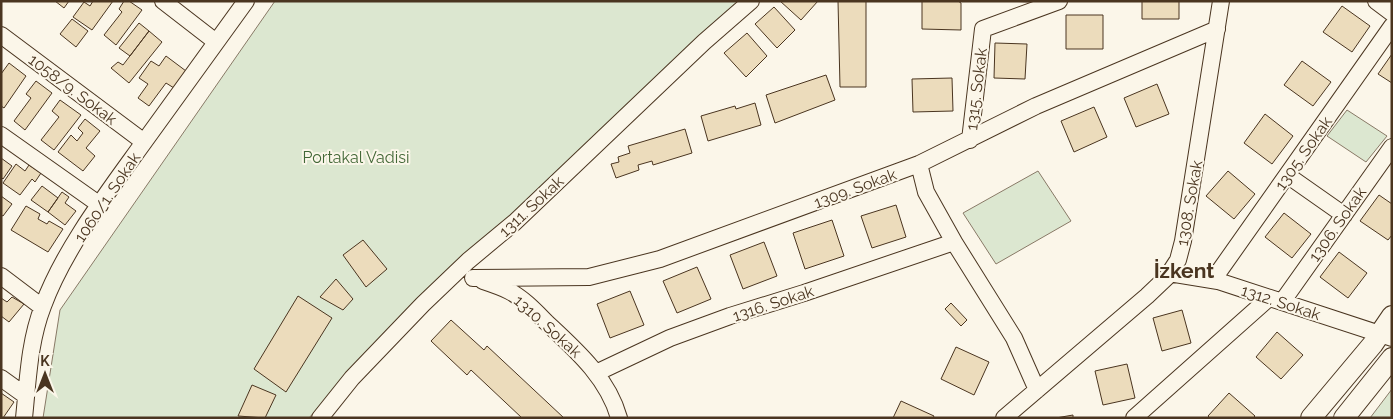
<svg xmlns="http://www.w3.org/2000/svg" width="1393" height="419" font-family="Raleway,sans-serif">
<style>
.green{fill:#dce7d0;stroke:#887966}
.building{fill:#ecdcbc;stroke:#4a3520}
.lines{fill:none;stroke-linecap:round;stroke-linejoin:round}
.minor-casing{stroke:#4a3520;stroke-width:18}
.major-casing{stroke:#4a3520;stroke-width:22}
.minor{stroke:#fbf6e9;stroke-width:16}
.major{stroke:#fbf6e9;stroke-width:20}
.labels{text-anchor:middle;stroke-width:4;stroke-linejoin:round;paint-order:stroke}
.street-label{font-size:16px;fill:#4a3520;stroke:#fbf6e9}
.park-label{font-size:16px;fill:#436837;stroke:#fbf6e9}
.district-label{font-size:21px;font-weight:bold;fill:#4a3520;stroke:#fbf6e9}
</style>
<rect width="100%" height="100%" fill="#fbf6e9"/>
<path class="green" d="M275 1H752L336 387 309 418H43L60 310Z
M1347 110 1387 136 1366 162 1327 136Z
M1038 171 1071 221 996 264 963 213Z
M1392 389V418H1370Z"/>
<path class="building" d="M55 1H69L64 8Z
M93 1H113L92 30 73 17 84 2 90 6Z
M124 1H129L142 10 116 45 104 35 122 12 119 9Z
M780 1H818L801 20Z
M838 1H866V87H840Z
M922 1H958L961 3V30L922 29Z
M1003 1H1033V2Z
M1142 1H1179V19H1142Z
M1342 6 1370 26 1352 52 1323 32Z
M774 7 795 30 777 48 755 24Z
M1066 15H1103V49H1066Z
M72 19 88 31 76 47 60 34Z
M139 23 149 31 130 56 119 48Z
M149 31 162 42 129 83 111 68 118 62 123 65Z
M747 33 767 56 746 77 724 53Z
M995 43 1027 44 1025 79 994 78Z
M1392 54V83L1378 74Z
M166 56 186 71 174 88 166 83 149 106 138 98 148 84 139 78 151 61 159 66Z
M1302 61 1331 82 1313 106 1284 85Z
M9 63 26 76 4 108 1 106V74Z
M826 75 835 100 775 123 766 95Z
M952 78 953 111 913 112 912 79Z
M36 81 52 93 25 130 14 121 31 98 26 94Z
M1157 84 1169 114 1136 127 1124 98Z
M60 100 81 115 54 150 41 140 59 117 52 111Z
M755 103 761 125 708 141 701 116 735 106 736 109Z
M1094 107 1107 137 1074 152 1061 121Z
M1265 114 1293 136 1272 164 1244 143Z
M85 119 100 131 86 148 95 156 83 171 58 152 71 135 77 141 83 133 78 128Z
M685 129 692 153 653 165 652 161 638 165 639 170 616 178 611 164 619 162 618 157 630 153 628 146Z
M1 158 12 166 3 179 1 177Z
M16 164 25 171 29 165 41 173 35 182 32 179 20 195 3 183Z
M1228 171 1255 194 1234 219 1206 196Z
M42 186 58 198 48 212 31 200Z
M62 192 69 197 65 203 76 211 65 225 48 212Z
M1379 195 1392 204V235L1388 240 1360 221Z
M1 196 12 204 3 216 1 215Z
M896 205 906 237 872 248 861 216Z
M26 206 40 214 38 219 47 224 49 221 63 229 48 252 11 230Z
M1284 213 1311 234 1292 258 1265 237Z
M832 220 844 256 805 269 793 233Z
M363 240 387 269 366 287 343 255Z
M764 242 777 276 743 289 730 255Z
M1339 252 1367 273 1348 298 1320 277Z
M697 267 711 299 677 313 663 281Z
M336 279 353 299 343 310 320 297Z
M630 291 644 325 610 338 597 304Z
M298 296 332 318 286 392 254 369Z
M12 297 24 304 9 322 1 316V298L7 302Z
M951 303 967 320 961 326 945 309Z
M1182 310 1191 343 1162 351 1153 318Z
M451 320 484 350 487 346 564 418H522L471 370 467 375 431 341Z
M1277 332 1303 355 1281 379 1256 357Z
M956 347 989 362 974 395 941 379Z
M1127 364 1135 398 1103 405 1095 371Z
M252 385 276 395 265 418 238 416Z
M1 393 14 402 3 418H1Z
M1229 393 1255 416 1253 418H1210L1208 416Z
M901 401 934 416 933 418H893Z
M1073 415V418H1056Z"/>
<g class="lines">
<g class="minor-casing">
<path id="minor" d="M163 1 216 42
M1376 1 1392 13
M1 35 144 142
M1 135 100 205
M970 140 983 29 1059 1
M919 164 926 192 954 242
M1287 175 1344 215
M1169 273 1218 281 1392 338
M1 276 42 307
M473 278 589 277 660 259 919 164 1036 106 1217 29
M1213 280 1392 26
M483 281C492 284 501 287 509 291 523 298 536 312 547 323 576 350 608 378 619 418
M1282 302 1392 147
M596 373 670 338 730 316 804 293 954 242 1014 338 1037 390
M1 378 26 396
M24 418C28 380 29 342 43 306 64 249 108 192 144 142 178 95 212 48 246 1
M320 418 352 378 423 304 468 261 515 222 704 42 751 1
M1004 418 1147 296 1167 277 1178 260 1183 241 1221 1
M1134 418 1269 298"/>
</g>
<g class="major-casing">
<path id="major" d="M1311 418 1373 344 1392 316
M1344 418 1392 358"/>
</g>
<use href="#minor" class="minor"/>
<use href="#major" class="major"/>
</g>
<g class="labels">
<g class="street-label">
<text transform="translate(73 89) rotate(37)" y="6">1058/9. Sokak</text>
<text transform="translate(976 89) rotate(-83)" y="6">1315. Sokak</text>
<text transform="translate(1303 153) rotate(-55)" y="6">1305. Sokak</text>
<text transform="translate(855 188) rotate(-20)" y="6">1309. Sokak</text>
<text transform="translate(107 197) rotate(-56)" y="6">1060/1. Sokak</text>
<text transform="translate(1189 203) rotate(-80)" y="6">1308. Sokak</text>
<text transform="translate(531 206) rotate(-43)" y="6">1311. Sokak</text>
<text transform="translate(1337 224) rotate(-55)" y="6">1306. Sokak</text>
<text transform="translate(1281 302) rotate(18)" y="6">1312. Sokak</text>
<text transform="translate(773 303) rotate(-18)" y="6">1316. Sokak</text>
<text transform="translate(548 326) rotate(42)" y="6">1310. Sokak</text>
</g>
<g class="park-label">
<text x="356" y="163">Portakal Vadisi</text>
</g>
<g class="district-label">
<text x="1184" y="278">İzkent</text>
</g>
</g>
<rect width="1393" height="419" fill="none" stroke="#4a3520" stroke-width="5"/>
<g transform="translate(45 374)" stroke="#fbf6e9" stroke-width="4" paint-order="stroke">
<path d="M0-4L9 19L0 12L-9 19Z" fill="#4a3520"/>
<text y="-8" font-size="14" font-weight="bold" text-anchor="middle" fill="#4a3520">K</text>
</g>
</svg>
